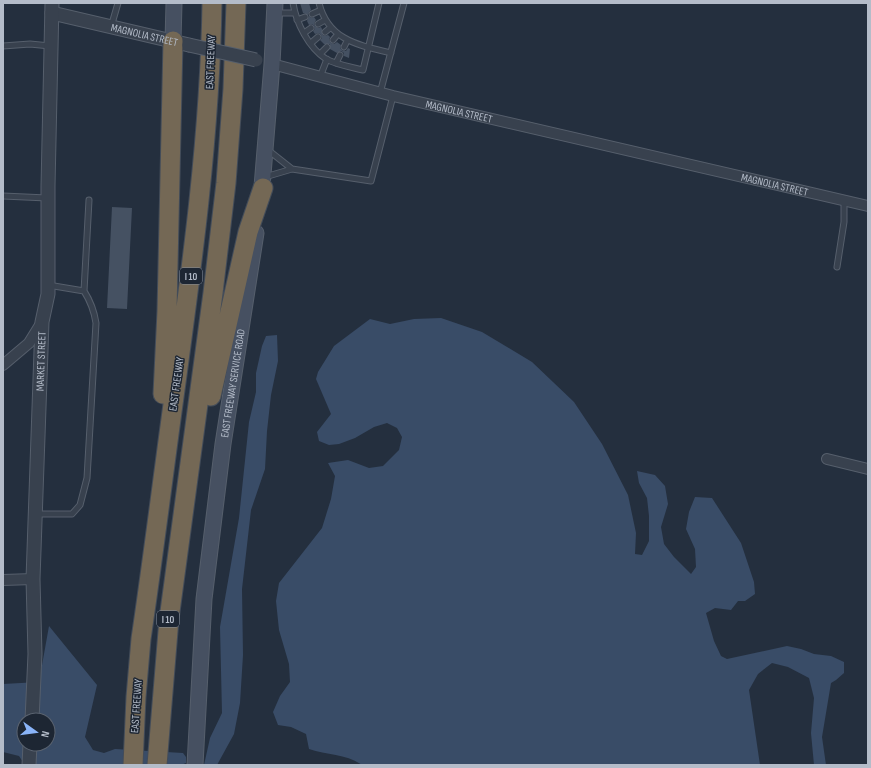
<svg xmlns="http://www.w3.org/2000/svg" width="871" height="768" font-family="'Sofia Sans Condensed',sans-serif">
<style>
.water{fill:#394c67;fill-rule:evenodd}
.building{fill:#455162}
.lines{fill:none;stroke-linecap:round;stroke-linejoin:round}
.service-casing{stroke:#565f6c;stroke-width:7}
.minor-casing{stroke:#565f6c;stroke-width:12}
.tertiary-casing{stroke:#565f6c;stroke-width:15}
.secondary-casing{stroke:#565f6c;stroke-width:17}
.motorway-casing{stroke:#434c59;stroke-width:21}
.service{stroke:#38414e;stroke-width:5}
.minor{stroke:#38414e;stroke-width:10}
.tertiary{stroke:#38414e;stroke-width:13}
.secondary{stroke:#465061;stroke-width:15}
.motorway{stroke:#746855;stroke-width:19}
.tertiary-bridge-casing{stroke:#565f6c;stroke-width:15;stroke-linecap:butt}
.tertiary-bridge{stroke:#38414e;stroke-width:13}
.labels{text-anchor:middle;stroke-width:3;stroke-linejoin:round;paint-order:stroke}
.shield{fill:#1d2633;stroke:#878f9c;stroke-width:1}
.shield-label{font-size:10px;font-weight:bold;fill:#b4bcc9}
.street-label{font-size:11px;fill:#b4bcc9;stroke:#1d2633}
</style>
<rect width="100%" height="100%" fill="#242f3e"/>
<path class="water" d="M441 318 482 332 532 362 574 402 602 444 628 495 636 533 635 554 642 555 649 541V516L647 498 639 483 637 471 655 475 665 486 668 504 661 527 664 544 674 557 691 574 696 567 695 549 686 529 689 512 695 497 712 498 741 543 754 582 755 594 745 601H738L731 610 715 608 706 613 714 641 721 656 727 659 787 646 801 649 814 654 831 656 844 662V673L836 680 831 683 822 737 826 765H814L811 733 814 698 809 678 788 667 772 663 758 674 749 690 760 765H362C347 754 327 755 309 749L306 734 291 727 278 725 273 712 280 696 290 682 289 664 279 630 276 601 279 583 322 528 331 499 335 476 328 463 348 460 369 468 383 466 399 450 402 437 397 428 387 423 374 427 355 438 339 444 329 445 319 441 317 432 331 414 316 379 318 372 334 346 370 319 390 324 414 319Z
M277 335 278 361 271 395 267 431 265 469 251 510 242 589 243 655 240 703 234 734 217 765H204L210 738 222 713 220 627 239 518 249 422 256 392V373L262 346 266 336Z
M49 626 97 685 85 737 93 750 104 753 115 749 183 753 186 757V763L181 765H25L19 756 3 752V684L39 682ZM24 720H48V744H24Z"/>
<path class="building" d="M300 3H309L311 10 309 12 308 15 303 13Z
M309 16 311 18 314 17 316 20 314 24 315 26 318 28 321 27 322 29V34L324 36 328 35 330 37 329 40 331 43 334 44 337 42 341 45 340 48 343 51H346L348 48 350 49 349 58 344 56V53L341 51 337 53 330 49V44H324L320 40 322 38 321 35 319 33 315 34 313 31 315 29 314 26 312 24 309 25 307 21Z
M112 207 132 208 127 309 107 308Z"/>
<g class="lines">
<g class="service-casing">
<path id="service" d="M293 3C296 23 309 48 326 59 337 65 351 67 363 70L379 3
M319 3C328 40 358 45 391 53
M276 13H294
M312 14 321 10
M297 20 305 17
M318 24 325 20
M111 27 118 3
M325 32 330 28
M304 33 311 28
M333 40 338 34
M311 43 318 37
M3 46 30 44 50 46
M344 47 347 41
M320 54 327 47
M336 63 340 55
M320 77 327 59
M380 93 404 3
M268 150 292 169 371 181 393 96
M265 177 292 169
M3 196 47 198
M837 267 844 222V200
M84 291 89 200
M36 514H72L80 505 87 478 96 323C94 310 91 302 84 291L48 285"/>
</g>
<g class="minor-casing">
<g id="minor">
<path id="s1" d="M272 64 393 96 868 206"/>
<path d="M3 365 29 343 42 322"/>
<path d="M827 459 868 469"/>
<path d="M3 580 33 579"/>
</g>
</g>
<g class="tertiary-casing">
<g id="tertiary">
<path id="s2" d="M52 13 189 45"/>
<path id="s3" d="M32 720 35 654 33 579 42 322 48 294V186L52 3"/>
<path d="M29 765 30 744"/>
</g>
</g>
<g class="secondary-casing">
<g id="secondary">
<path d="M173 41 174 3"/>
<path d="M261 199 272 64 275 3"/>
<path id="s4" d="M195 765 204 599 223 444 256 233"/>
</g>
</g>
<g class="motorway-casing">
<path id="motorway" d="M163 394 167 311 173 41
M211 396 248 232 263 188
M133 765 136 697 141 639C153 558 163 477 174 397 192 266 210 135 212 3
M157 765 169 619 213 293 226 183 233 89 236 3"/>
</g>
<use href="#service" class="service"/>
<use href="#minor" class="minor"/>
<use href="#tertiary" class="tertiary"/>
<use href="#secondary" class="secondary"/>
<use href="#motorway" class="motorway"/>
<g class="tertiary-bridge-casing">
<path id="tertiary-bridge" d="M189 45 256 60"/>
</g>
<use href="#tertiary-bridge" class="tertiary-bridge"/>
</g>
<g class="labels">
<g class="shield">
<rect x="180" y="268" width="22" height="16" rx="3"/>
<rect x="157" y="611" width="22" height="16" rx="3"/>
</g>
<g class="shield-label">
<text x="191" y="280">I 10</text>
<text x="168" y="623">I 10</text>
</g>
<g class="street-label">
<text dy="4" stroke="none"><textPath href="#s2" startOffset="95">MAGNOLIA STREET</textPath></text>
<text transform="translate(210 62) rotate(-88)" y="4">EAST FREEWAY</text>
<text dy="4" stroke="none"><textPath href="#s1" startOffset="193">MAGNOLIA STREET</textPath></text>
<text dy="4" stroke="none"><textPath href="#s1" startOffset="517">MAGNOLIA STREET</textPath></text>
<text dy="4" stroke="none"><textPath href="#s3" startOffset="359">MARKET STREET</textPath></text>
<text transform="translate(176 384) rotate(-82)" y="4">EAST FREEWAY</text>
<text dy="4" stroke="none"><textPath href="#s4" startOffset="384">EAST FREEWAY SERVICE ROAD</textPath></text>
<text transform="translate(136 706) rotate(-86)" y="4">EAST FREEWAY</text>
</g>
</g>
<rect width="871" height="768" fill="none" stroke="#b4bcc9" stroke-width="8"/>
<g transform="translate(36 732) rotate(104)"><circle r="19" fill="#1d2633" stroke="#59626f"/>
<path d="M0-3L7 15L0 10L-7 15Z" fill="#8ab4f8"/>
<text y="-6" font-size="11" font-weight="bold" text-anchor="middle" fill="#b4bcc9">N</text>
</g>
</svg>
